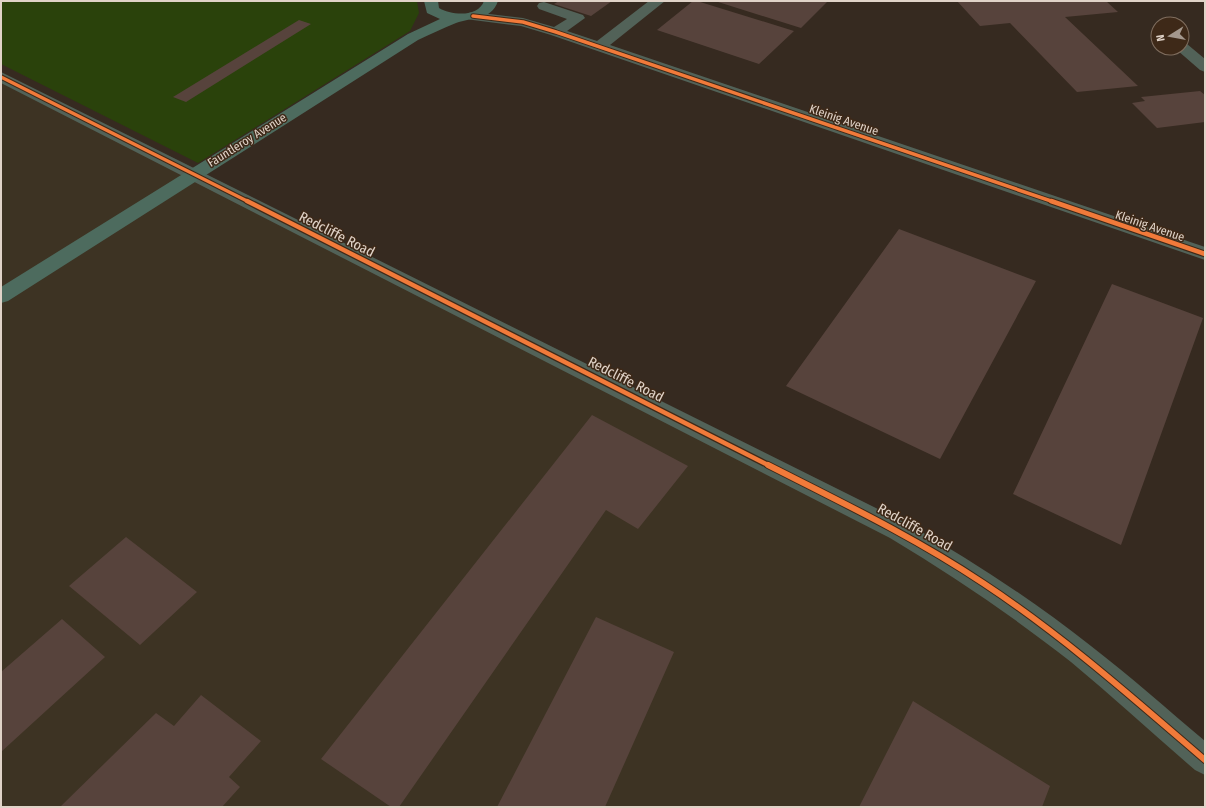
<svg xmlns="http://www.w3.org/2000/svg" width="1206" height="808" font-family="'Fira Sans Condensed',sans-serif">
<style>
.industrial{fill:#3d3323}
.green{fill:#2a420b}
.building{fill:#57433c}
.lines{fill:none;stroke-linecap:round;stroke-linejoin:round}
.minor{fill:#526258;fill-rule:evenodd}
.major{fill:#4d6b5e;fill-rule:evenodd}
.cycleway-far2-casing{stroke:#3e2918;stroke-width:5.5}
.cycleway-far1-casing{stroke:#3e2918;stroke-width:7}
.cycleway-casing{stroke:#3e2918;stroke-width:8}
.cycleway-far2{stroke:#f17a3a;stroke-width:3.5}
.cycleway-far1{stroke:#f17a3a;stroke-width:4.5}
.cycleway{stroke:#f17a3a;stroke-width:6}
.labels{text-anchor:middle;stroke-width:3;stroke-linejoin:round;paint-order:stroke}
.far-street-label{font-size:12px;fill:#e0d3c8;stroke:#3e2918}
.street-label{font-size:14px;fill:#e0d3c8;stroke:#3e2918}
</style>
<rect width="100%" height="100%" fill="#362a20"/>
<path class="industrial" d="M1 77 900 531 1205 760V807H1Z"/>
<path class="green" d="M1 1H417L419 13 410 31 198 163 1 64Z"/>
<path class="building" d="M559 1H612L591 16 554 4Z
M693 1H697L794 31 759 64 657 30Z
M715 1H828L801 28Z
M957 1H1106L1118 12 1065 17 1138 86 1077 92 1010 23 980 26Z
M299 20 311 24 186 102 173 97Z
M1200 91 1205 95V122L1157 128 1132 103 1145 101 1141 97Z
M899 229 1036 281 940 459 786 386Z
M1112 284 1203 318 1121 545 1013 494Z
M592 415 688 466 638 529 606 510 399 807H391L321 759Z
M126 537 197 592 140 645 69 586Z
M596 617 674 652 605 807H497Z
M62 619 105 657 1 752V672Z
M201 695 261 741 229 777 240 787 222 807H60L156 713 174 726Z
M913 701 1050 786 1042 807H859Z"/>
<g class="lines">
<path class="minor" d="M649 1H665L610 45 1205 247V260L551 35 521 26 473 20 468 19 466 16 468 13 473 12 523 18 554 27 567 19 539 9 537 6 539 3 544 2 583 15 585 18 567 31 597 41Z
M1182 43 1187 44 1205 59V72L1200 70 1177 50 1175 48H1182Z
M1 72 908 524C971 560 1033 600 1091 646 1130 676 1167 709 1205 741V775L1195 770C1153 734 1113 697 1071 662 1014 617 953 576 890 538L1 83Z"/>
<path class="major" d="M424 1H438L439 8C451 15 478 18 484 1H498C491 21 472 17 456 23 443 28 431 34 418 40L8 301 1 303V287L408 34 440 19 427 13Z"/>
<g class="cycleway-far2-casing">
<path id="cycleway-far2" d="M473 16 523 22 556 32 1054 202
M1 77 249 202"/>
</g>
<g class="cycleway-far1-casing">
<path id="cycleway-far1" d="M247 201 770 466
M1051 201 1205 254"/>
</g>
<g class="cycleway-casing">
<path id="cycleway" d="M768 465C841 502 914 537 983 583 1062 635 1133 698 1205 760"/>
</g>
<use href="#cycleway-far2" class="cycleway-far2"/>
<use href="#cycleway-far1" class="cycleway-far1"/>
<use href="#cycleway" class="cycleway"/>
</g>
<g class="labels">
<g class="far-street-label">
<text transform="translate(844 120) rotate(19)" y="4">Kleinig Avenue</text>
<text transform="translate(247 140) rotate(-32)" y="4">Fauntleroy Avenue</text>
<text transform="translate(1150 226) rotate(19)" y="4">Kleinig Avenue</text>
</g>
<g class="street-label">
<text transform="translate(337 234) rotate(27)" y="5">Redcliffe Road</text>
<text transform="translate(626 379) rotate(27)" y="5">Redcliffe Road</text>
<text transform="translate(915 527) rotate(29)" y="5">Redcliffe Road</text>
</g>
</g>
<rect width="1206" height="808" fill="none" stroke="#e0d3c8" stroke-width="4"/>
<g transform="translate(1170 36) rotate(259)"><circle r="19" fill="#3e2918" stroke="#7f6d5e"/>
<path d="M0-3L7 15L0 10L-7 15Z" fill="#a4988d"/>
<text y="-6" font-size="11" font-weight="bold" text-anchor="middle" fill="#e0d3c8">N</text>
</g>
</svg>
